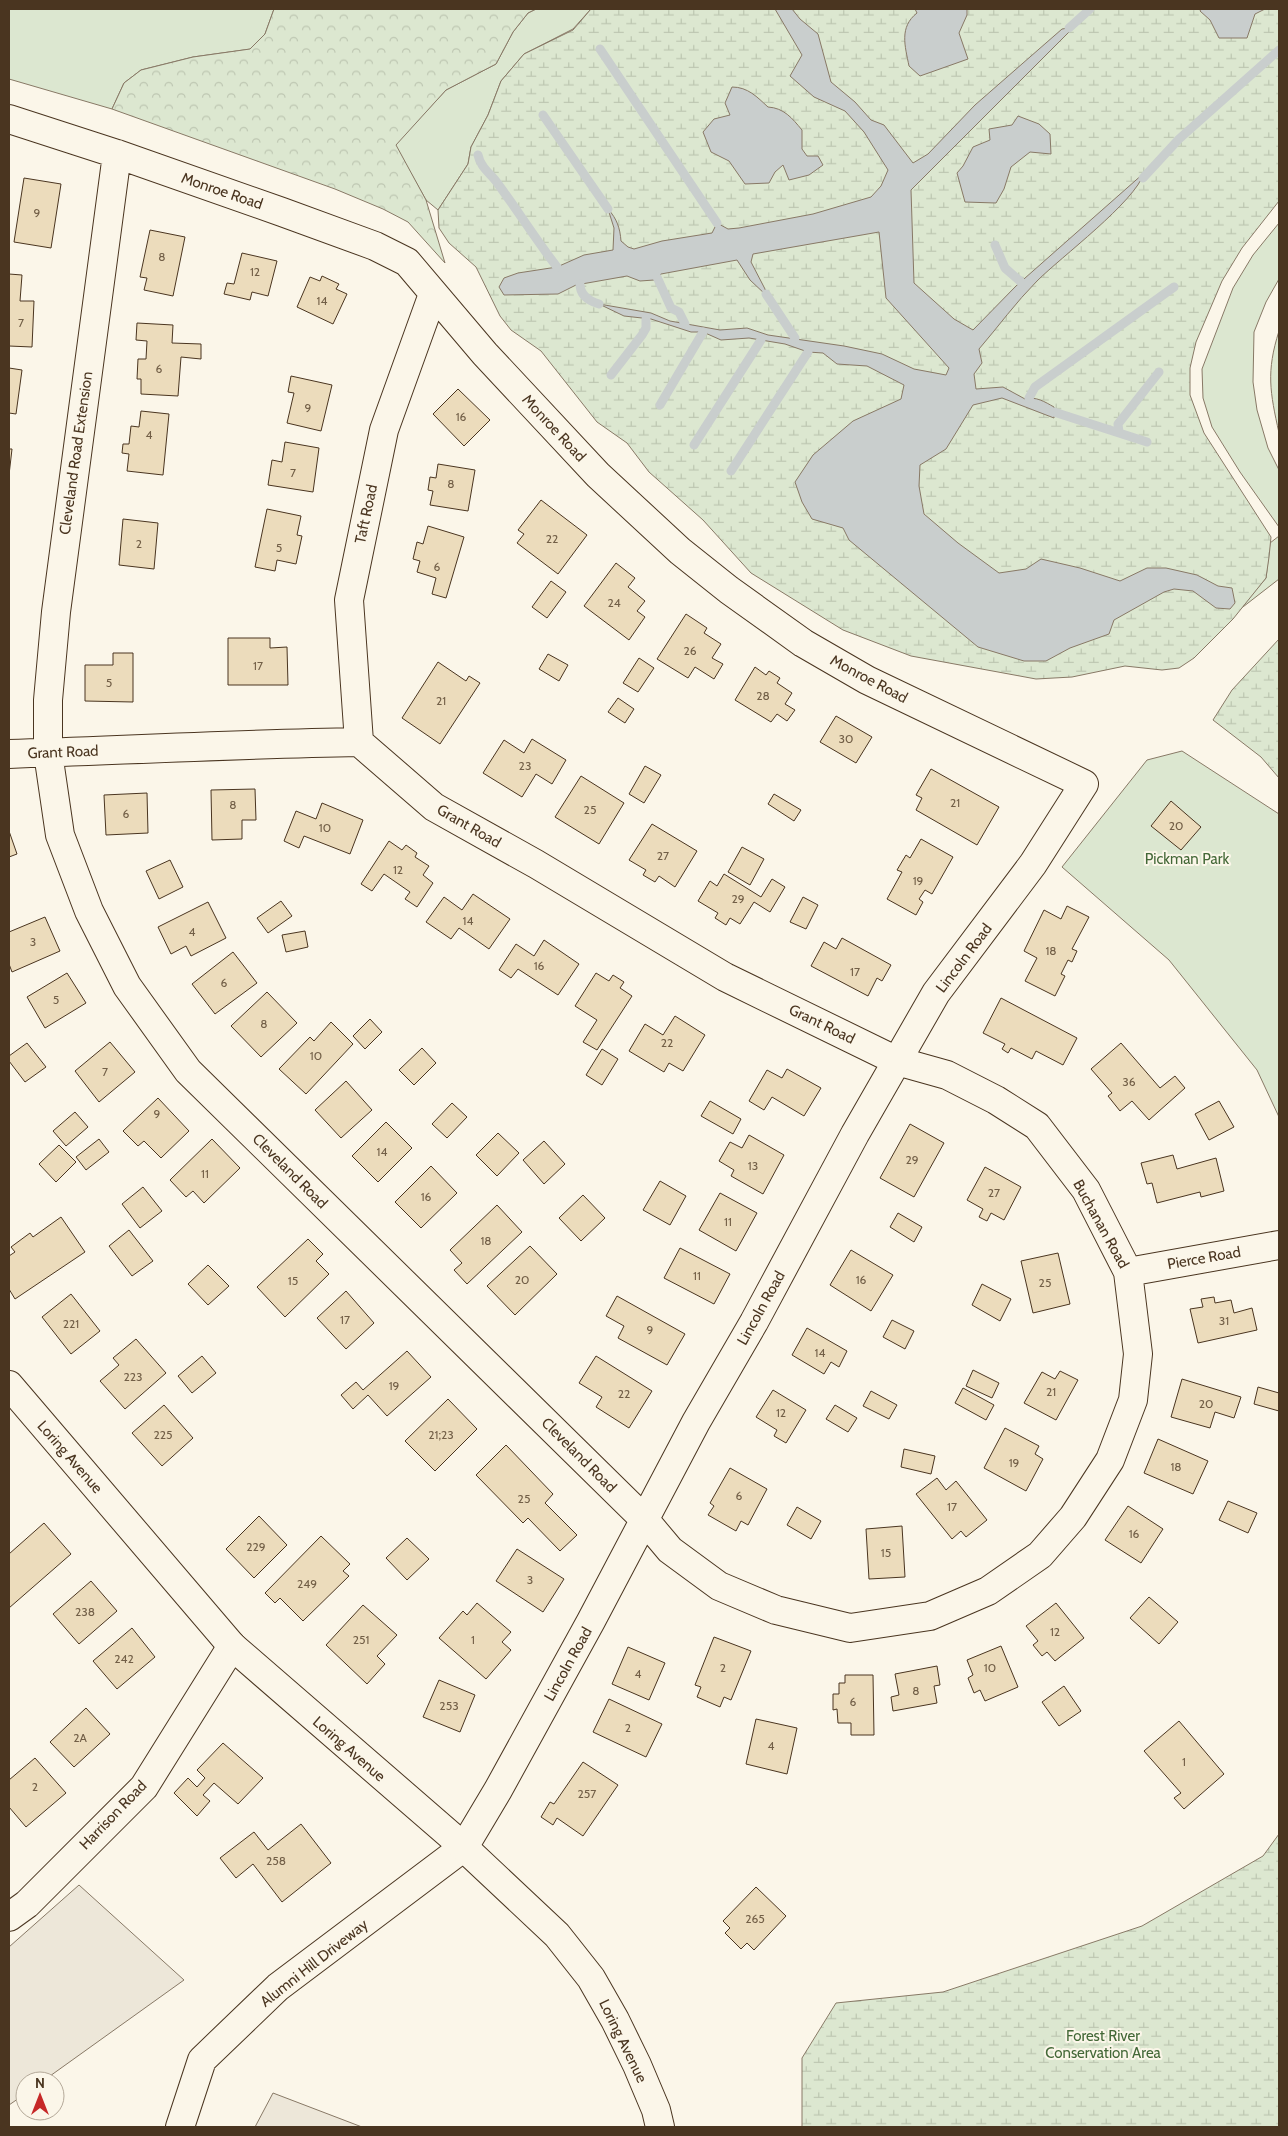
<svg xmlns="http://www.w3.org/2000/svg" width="1288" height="2136" font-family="Cabin,sans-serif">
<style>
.green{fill:#dce7d0;stroke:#887966}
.forest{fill:url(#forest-crowns);stroke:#887966}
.wetland{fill:url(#wetland-marsh);stroke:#887966}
.parking{fill:#ede7d9;stroke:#887966}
.water{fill:#c9cecd;stroke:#887966}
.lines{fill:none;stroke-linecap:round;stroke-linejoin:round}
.stream{stroke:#c9cecd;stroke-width:9}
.building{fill:#ecdcbc;stroke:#4a3520}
.minor-casing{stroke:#4a3520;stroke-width:30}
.highway-casing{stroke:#4a3520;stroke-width:30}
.minor{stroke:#fbf6e9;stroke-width:28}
.highway{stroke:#fbf6e9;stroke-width:28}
.labels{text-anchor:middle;stroke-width:4;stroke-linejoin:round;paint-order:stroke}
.number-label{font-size:12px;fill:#725f47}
.street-label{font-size:15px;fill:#4a3520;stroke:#fbf6e9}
.park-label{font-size:15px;fill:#436837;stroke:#fbf6e9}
</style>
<defs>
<pattern id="forest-crowns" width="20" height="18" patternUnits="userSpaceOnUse" patternTransform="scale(1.25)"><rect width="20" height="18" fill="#dce7d0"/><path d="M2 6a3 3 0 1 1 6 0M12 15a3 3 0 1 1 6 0" fill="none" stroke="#bec7b2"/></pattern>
<pattern id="wetland-marsh" width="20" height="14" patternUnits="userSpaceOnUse" patternTransform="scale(1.25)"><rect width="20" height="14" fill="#dce7d0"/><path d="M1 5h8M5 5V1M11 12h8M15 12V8" fill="none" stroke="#bec7b2"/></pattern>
</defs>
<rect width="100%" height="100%" fill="#fbf6e9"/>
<path class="green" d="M9 9H274L265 34 251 49 193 57 141 70 124 83 112 109 9 79Z
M536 9H591L573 29 524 54 501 81 488 115 471 147 468 164 438 210 426 200 395 145 446 90 496 64 513 32 528 13Z
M1279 223V279L1266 302 1254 332 1253 382 1257 410 1268 448 1279 470V527L1240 472 1212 427 1203 398 1202 369 1233 288 1253 255Z
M1279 331V433C1270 392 1266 372 1279 331Z
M1279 536V579L1239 610 1266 578 1270 543Z
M1182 751 1279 814V1117L1257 1070 1169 960 1062 867 1147 760Z"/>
<path class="forest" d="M274 9H536L528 13 513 32 496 64 446 90 396 145 426 200 445 263 408 222 383 209 335 189 112 109 124 83 141 70 193 57 250 49 265 34Z"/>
<path class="wetland" d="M591 9H1279V201L1242 248 1222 281 1196 342 1190 368V395L1204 433 1271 537 1269 557 1266 578 1233 619 1194 658 1179 668 1162 670 1125 666 1072 677 1036 679 911 656 843 630 751 573 703 520 649 472 627 443 597 422 541 351 511 330 500 316 476 267 449 243 439 228 438 210 468 164 471 147 488 115 501 81 524 54 573 30Z
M1279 639V778L1261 757 1213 720 1232 690Z
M1279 1834V2127H802V2058L836 2003 943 1992 1142 1926 1263 1856Z"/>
<path class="parking" d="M79 1885 184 1980 43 2081H25V2094L9 2105V1947Z
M273 2093 362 2127H255Z"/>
<path class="water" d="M775 9H792L800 19 818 34 831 82 855 102 871 120 884 125 913 163 928 154 975 105 1062 29 1074 27 911 190 914 283 954 319 973 330 1016 286 1144 173C1135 202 1061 257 1037 281 1016 302 998 327 979 349L982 363 974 374 976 389 1003 387 1025 399C1036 396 1045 402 1054 407V418L1002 398 973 405 946 449 920 465 919 486 924 514 958 543 999 573 1026 569 1041 559 1080 568 1120 581 1147 568H1166L1197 575 1218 586 1232 588 1235 603 1230 609 1216 608 1193 591 1174 589 1164 592 1114 620 1109 634 1070 648 1046 661H1024L978 647 849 540 843 528 812 519 802 502 795 482 813 455 853 421 901 399 904 385 867 366 837 364 823 353 808 352 785 344 749 338 721 340 703 332H691L651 319 624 316 599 304 651 313 670 321 720 330 747 328 768 335 844 346 882 354 914 369 946 375 949 368 886 298 879 232 753 254 751 262 765 289 766 295 750 280 737 260 661 274 654 280 640 281 627 276 576 285 558 294 504 295 499 287 504 278 518 273 557 267 584 255 613 250 614 228 608 209C617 219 620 228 621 241L628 247 634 249 662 241 712 233 717 223 728 229 739 228 813 214 871 197 881 186 888 170 864 132 845 111 814 97 790 76 802 55Z
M915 9H967V15L959 33 968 59 920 76 909 66C905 46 899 27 917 13Z
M1201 9H1265L1255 14 1247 38H1219L1210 20 1200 11Z
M732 87C748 87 757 97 768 107 784 108 792 118 802 130V149L807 156H818L823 165 809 175 789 180 783 165 775 172 769 183 745 184 729 161 711 152 703 132 714 119 730 115 725 103Z
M1018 116 1039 124 1050 134 1051 154 1030 152 1011 167 1004 189 996 203 965 202 957 173 963 166 973 147 990 140 989 129 1012 125Z"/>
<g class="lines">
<path class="stream" d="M1069 28 1090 9
M600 49 717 223
M543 115 608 209
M478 155C481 169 491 173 498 184 518 211 536 240 557 267
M1143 178 1179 139 1279 50
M995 245 1005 268 1021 282
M657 277 671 308 679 312 685 324
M580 284C580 295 589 301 599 304
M766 294 795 338
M611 375 642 335 646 328V319
M1029 398 1035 387 1174 287
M660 405 703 332
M1054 412 1147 442
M1119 432 1118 424 1159 372
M694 445 761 340
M731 471 808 352"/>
</g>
<path class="building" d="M24 178 61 184 51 248 14 242Z
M150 230 185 237 173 296 144 290 147 278 140 277Z
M242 253 277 261 268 296 252 292 250 300 224 294 227 283 234 284Z
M9 274 22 275 20 301H34L32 347 9 346Z
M322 276 339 284 336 289 347 294 333 324 297 307 310 277 320 281Z
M137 323 173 325 172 343 201 344V359L181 357 178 396 141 394V379H137L138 359H146L147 341 136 340Z
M9 368 22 370 16 414 9 413Z
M291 376 332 385 321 431 287 423 294 393 288 392Z
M458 389 490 420 464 446 433 414Z
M141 411 169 414 163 475 127 471 129 454 122 453 123 444H129L131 426 139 427Z
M285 442 319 448 313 492 268 485 272 460 282 462Z
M9 449H12L9 475Z
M438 464 475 470 468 511 430 505 433 491 428 490 430 477 436 478Z
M541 500 587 535 558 574 517 543 524 534 518 530Z
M267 509 301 516 297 535 302 536 296 564 277 560 275 571 255 567Z
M123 519 158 523 154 569 119 565Z
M428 526 464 537 446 598 432 594 436 578 417 572 420 561 413 559 417 542 423 544Z
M616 563 635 578 628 587 645 601 637 611 645 617 629 640 584 606Z
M551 581 566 592 547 618 532 607Z
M686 614 707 628 704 633 721 644 712 658 723 664 714 679 695 667 688 678 657 659Z
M228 638H270V648L287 647 288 685H228Z
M113 653H133V702L85 701V665H113Z
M548 654 568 665 559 681 539 669Z
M639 658 654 668 638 692 623 683Z
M438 662 466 681 469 676 480 683 440 744 402 718Z
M755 667 766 675 769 671 780 678 777 683 792 693 785 704 795 710 787 721 777 714 771 722 735 700Z
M618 698 634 709 625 723 608 712Z
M836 716 872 737 856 763 820 742Z
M532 739 566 760 552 784 536 774 522 797 483 773 504 740 524 753Z
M645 766 661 775 644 803 629 794Z
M931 769 999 807 977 845 916 810 922 798 916 795Z
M581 776 624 803 599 844 555 817Z
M255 789 256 820H242V839L212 840 211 790Z
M147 793 148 833 106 835 104 795Z
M774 794 801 810 794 821 768 804Z
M1171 801 1201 827 1181 850 1151 826Z
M322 803 363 820 350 854 304 836 299 848 284 841 296 811 316 819Z
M652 824 697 851 675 887 659 876 655 882 643 875 646 870 629 860Z
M9 831 17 854 9 857Z
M921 839 953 857 932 894 925 890 919 899 923 902 916 915 887 899 902 872 897 870 906 855 910 858Z
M389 841 402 850 406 845 417 853 415 857 429 866 423 875 433 883 417 907 405 899 410 892 384 874 372 891 361 884Z
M742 847 764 859 750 885 728 872Z
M170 860 183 887 159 899 146 871Z
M724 874 761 897 772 879 785 887 770 912 754 902 740 924 730 918 726 925 715 918 718 913 698 901 710 881 717 886Z
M473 894 510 919 489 949 459 928 451 939 426 922 444 897 462 910Z
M803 897 818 905 806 929 790 922Z
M281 901 292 916 268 933 257 918Z
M208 902 226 938 191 956 186 946 171 954 158 927Z
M1067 906 1089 917 1072 949 1077 951 1072 962 1068 960 1061 974 1065 976 1055 996 1025 981 1037 958 1024 951 1044 910 1061 919Z
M45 917 60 951 12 972 9 964V932Z
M305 931 308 947 286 952 282 935Z
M842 938 891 965 882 981 877 978 868 996 811 966 824 942 836 949Z
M544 940 579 964 558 995 518 969 511 978 499 970 516 944 534 956Z
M233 952 257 983 215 1014 192 984Z
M67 973 86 1003 45 1028 27 997Z
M596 973 609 981 613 975 624 982 620 988 632 996 597 1050 583 1042 597 1020 575 1006Z
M267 992 297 1023 261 1057 231 1026Z
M1001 998 1077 1038 1063 1065 1036 1051 1032 1059 1011 1048 1008 1053 1002 1049 1005 1044 983 1033Z
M675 1016 705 1035 683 1071 669 1063 664 1072 629 1051 645 1024 663 1035Z
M370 1019 382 1032 365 1049 353 1036Z
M331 1022 353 1044 306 1094 279 1069 310 1037 314 1041Z
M110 1042 135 1072 99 1102 75 1071Z
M27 1043 46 1067 25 1082 9 1061V1056Z
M1121 1043 1160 1088 1175 1076 1185 1088 1149 1120 1132 1101 1120 1111 1108 1096 1112 1093 1091 1069Z
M422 1048 436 1063 414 1085 399 1070Z
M602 1049 618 1059 602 1085 586 1075Z
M787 1069 821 1088 804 1116 772 1097 764 1110 749 1101 767 1070 782 1078Z
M346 1081 372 1110 341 1138 315 1110Z
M158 1098 189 1131 161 1158 144 1141 138 1146 123 1131Z
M710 1101 741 1119 733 1134 701 1116Z
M1219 1101 1234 1127 1209 1140 1195 1114Z
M452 1103 467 1117 447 1138 432 1124Z
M75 1112 88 1127 66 1146 53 1131Z
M386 1122 412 1148 378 1182 352 1156Z
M910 1124 944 1143 914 1197 880 1178Z
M498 1133 519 1153 497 1176 476 1155Z
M749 1135 784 1155 763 1194 731 1176 734 1170 719 1161 730 1142 742 1148Z
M99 1139 109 1152 86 1170 76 1157Z
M212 1139 240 1168 204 1203 193 1191 186 1197 170 1180Z
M544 1141 565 1164 544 1184 523 1160Z
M59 1145 76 1162 56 1182 39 1164Z
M1173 1155 1177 1169 1216 1158 1224 1191 1201 1197 1200 1192 1157 1203 1152 1183 1147 1184 1141 1163Z
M431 1166 457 1193 421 1228 395 1202Z
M985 1167 1021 1187 1004 1220 991 1213 987 1221 979 1217 983 1209 967 1200Z
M660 1181 686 1196 670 1225 643 1210Z
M143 1187 162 1211 140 1228 122 1204Z
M720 1193 757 1213 736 1251 699 1230Z
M583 1195 605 1218 581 1241 559 1218Z
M497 1205 522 1232 467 1284 454 1270 462 1263 450 1250Z
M898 1213 922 1227 914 1242 890 1227Z
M61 1217 85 1252 15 1299 9 1289V1256L15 1252 11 1247 30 1233 33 1237Z
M129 1230 153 1261 132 1276 109 1246Z
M308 1239 323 1254 316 1261 329 1274 285 1317 257 1287Z
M530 1246 557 1274 515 1315 487 1286Z
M680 1248 730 1274 714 1304 664 1278Z
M851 1250 893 1275 871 1311 830 1285Z
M1058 1253 1070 1304 1033 1313 1021 1261Z
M208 1265 229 1286 208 1305 188 1284Z
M982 1284 1011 1299 1000 1321 972 1305Z
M346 1291 374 1323 346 1349 317 1318Z
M71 1294 100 1331 71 1354 42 1317Z
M617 1296 685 1334 667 1365 618 1338 624 1326 606 1316Z
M1214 1297 1215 1303 1231 1300 1234 1313 1252 1308 1257 1330 1198 1343 1190 1309 1203 1307 1201 1299Z
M892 1320 914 1331 905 1349 883 1337Z
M807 1328 847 1351 839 1367 831 1362 824 1374 792 1355Z
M136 1339 166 1373 125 1409 100 1381 119 1365 113 1358Z
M407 1351 431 1377 387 1416 368 1395 353 1409 341 1395 356 1382 363 1390Z
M202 1356 216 1373 192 1393 178 1376Z
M596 1356 652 1391 629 1428 596 1407 602 1397 579 1383Z
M973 1370 999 1383 992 1398 966 1386Z
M1060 1371 1078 1380 1056 1420 1024 1403 1042 1372 1055 1379Z
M1182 1379 1241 1397 1234 1418 1215 1412 1210 1428 1171 1417Z
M1258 1387 1279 1393V1411L1254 1404Z
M963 1388 994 1405 986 1420 955 1403Z
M773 1390 806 1410 786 1443 774 1436 777 1430 756 1417Z
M871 1391 897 1405 889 1419 863 1406Z
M448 1399 477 1429 435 1471 405 1441Z
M164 1405 193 1438 162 1466 132 1433Z
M835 1405 857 1418 848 1432 826 1419Z
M1005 1428 1039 1446 1035 1454 1043 1459 1026 1491 984 1468Z
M1158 1439 1208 1461 1193 1494 1144 1473Z
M506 1445 553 1494 545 1503 577 1535 560 1551 528 1518 523 1523 476 1475Z
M904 1449 935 1456 931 1474 901 1467Z
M730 1468 767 1489 748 1525 741 1521 736 1531 708 1515 714 1506 710 1503Z
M937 1478 946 1490 956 1481 987 1520 966 1537 961 1531 952 1539 916 1494Z
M1228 1501 1257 1513 1248 1533 1219 1520Z
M1128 1506 1163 1529 1141 1563 1105 1540Z
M797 1507 821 1521 811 1539 787 1525Z
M259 1516 287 1545 254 1578 226 1549Z
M44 1523 71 1554 9 1608V1554Z
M902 1526 905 1577 869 1579 866 1529Z
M321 1536 350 1564 343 1571 349 1576 303 1621 280 1598 275 1603 265 1593Z
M407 1538 429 1559 407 1580 386 1558Z
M517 1549 564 1579 543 1612 496 1581Z
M91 1581 117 1611 79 1644 53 1614Z
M1149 1597 1178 1622 1159 1644 1130 1618Z
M477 1603 511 1632 502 1642 511 1650 486 1679 439 1638 463 1611 467 1615Z
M1056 1603 1084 1638 1055 1661 1047 1652 1042 1656 1033 1645 1038 1641 1026 1626Z
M363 1605 397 1635 377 1656 385 1664 367 1684 326 1645Z
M132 1628 155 1657 117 1689 93 1661Z
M714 1637 751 1651 731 1700 724 1697 720 1707 697 1697 701 1687 695 1685Z
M1001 1646 1018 1687 985 1701 980 1690 974 1693 968 1678 973 1675 967 1660Z
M628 1647 665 1663 649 1700 612 1684Z
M937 1666 940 1685 934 1686 937 1703 893 1711 891 1697 899 1695 895 1674Z
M845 1675H873L874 1735H851V1723H838L837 1709 833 1710V1694H839V1683H845Z
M439 1680 475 1695 460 1732 423 1717Z
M1064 1686 1081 1711 1059 1726 1042 1702Z
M609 1699 662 1724 646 1757 593 1732Z
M86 1708 110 1734 74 1767 50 1742Z
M756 1719 797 1728 787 1774 746 1764Z
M1179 1721 1224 1774 1184 1809 1174 1798 1181 1793 1144 1751Z
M223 1743 263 1778 238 1804 214 1783 203 1795 210 1801 197 1816 174 1793 188 1778 197 1787 205 1778 197 1770Z
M35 1758 66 1793 26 1827 9 1807V1780Z
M583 1762 618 1785 583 1836 557 1818 553 1825 541 1817 550 1802 554 1804Z
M301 1824 331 1863 282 1902 253 1864 236 1878 220 1858 254 1832 268 1850Z
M756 1887 786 1916 754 1950 747 1943 741 1949 725 1933 730 1928 723 1921Z"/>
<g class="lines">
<g class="minor-casing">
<path id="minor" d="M9 119 117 154 282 212 375 246 407 262 485 354 598 475 680 551 729 590 803 643 867 680 1084 784 1033 864 936 993 855 1134 754 1322 696 1422 591 1621 498 1790 464 1847 278 1987 202 2060 180 2127
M359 742 349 600 384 430 433 294
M9 754C125 750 242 744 359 742L434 807 536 864 725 977 897 1061 947 1075 996 1100 1037 1126 1086 1190 1128 1272 1138 1354 1133 1400 1110 1460 1073 1517 1040 1555 988 1591 930 1616 850 1628 776 1610 719 1586 670 1550 644 1519 188 1071 127 986 89 911 60 835 48 753V700L56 612 117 154
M1128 1272 1279 1245
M9 1917 27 1904 144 1787 232 1646"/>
</g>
<g class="highway-casing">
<path id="highway" d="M9 1385 232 1646 457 1841 557 1935 591 1978 615 2020 637 2065 656 2110 660 2127"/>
</g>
<use href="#minor" class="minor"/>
<use href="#highway" class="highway"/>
</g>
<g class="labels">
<g class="number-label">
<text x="37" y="217">9</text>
<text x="162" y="261">8</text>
<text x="255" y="276">12</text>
<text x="322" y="305">14</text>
<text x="21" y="327">7</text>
<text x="159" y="373">6</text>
<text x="308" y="412">9</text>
<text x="461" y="421">16</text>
<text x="149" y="439">4</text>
<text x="293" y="477">7</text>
<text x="451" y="488">8</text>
<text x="552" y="543">22</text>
<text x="139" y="548">2</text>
<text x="279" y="552">5</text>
<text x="437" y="571">6</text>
<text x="614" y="607">24</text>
<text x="690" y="655">26</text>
<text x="258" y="670">17</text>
<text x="109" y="687">5</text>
<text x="763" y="700">28</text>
<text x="441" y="705">21</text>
<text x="846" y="743">30</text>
<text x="525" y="770">23</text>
<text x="955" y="807">21</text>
<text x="233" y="809">8</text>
<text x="590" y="814">25</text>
<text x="126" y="818">6</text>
<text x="1176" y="830">20</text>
<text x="325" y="832">10</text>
<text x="663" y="860">27</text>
<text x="398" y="874">12</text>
<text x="918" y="885">19</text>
<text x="738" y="903">29</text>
<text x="468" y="925">14</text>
<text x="192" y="936">4</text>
<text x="33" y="946">3</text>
<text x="1051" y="955">18</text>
<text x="539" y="970">16</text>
<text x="855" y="976">17</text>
<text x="224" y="987">6</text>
<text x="56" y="1004">5</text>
<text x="264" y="1028">8</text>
<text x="667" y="1047">22</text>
<text x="316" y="1060">10</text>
<text x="105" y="1076">7</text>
<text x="1129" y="1086">36</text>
<text x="157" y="1118">9</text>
<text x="382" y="1156">14</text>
<text x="912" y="1164">29</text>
<text x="753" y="1170">13</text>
<text x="205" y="1178">11</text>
<text x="994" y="1197">27</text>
<text x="426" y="1201">16</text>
<text x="728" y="1226">11</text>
<text x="486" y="1245">18</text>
<text x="697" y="1280">11</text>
<text x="522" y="1284">20</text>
<text x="861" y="1284">16</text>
<text x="293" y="1285">15</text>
<text x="1045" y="1287">25</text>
<text x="345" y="1324">17</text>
<text x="1224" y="1325">31</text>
<text x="71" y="1328">221</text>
<text x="650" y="1334">9</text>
<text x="820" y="1357">14</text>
<text x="133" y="1381">223</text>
<text x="394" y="1390">19</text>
<text x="1051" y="1396">21</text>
<text x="624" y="1398">22</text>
<text x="1206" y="1408">20</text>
<text x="781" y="1417">12</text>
<text x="163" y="1439">225</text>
<text x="441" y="1439">21;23</text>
<text x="1014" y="1467">19</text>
<text x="1176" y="1471">18</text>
<text x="739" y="1500">6</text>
<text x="524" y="1503">25</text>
<text x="952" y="1511">17</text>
<text x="1134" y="1538">16</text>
<text x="256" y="1551">229</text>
<text x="886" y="1557">15</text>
<text x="530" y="1584">3</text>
<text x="307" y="1588">249</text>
<text x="85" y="1616">238</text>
<text x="1055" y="1636">12</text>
<text x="361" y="1644">251</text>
<text x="473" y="1644">1</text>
<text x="124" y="1663">242</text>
<text x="723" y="1672">2</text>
<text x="990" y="1672">10</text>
<text x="638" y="1678">4</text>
<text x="916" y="1695">8</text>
<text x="853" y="1706">6</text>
<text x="449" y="1710">253</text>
<text x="628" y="1732">2</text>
<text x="80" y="1742">2A</text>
<text x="771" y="1750">4</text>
<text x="1184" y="1766">1</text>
<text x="35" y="1791">2</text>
<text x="587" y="1798">257</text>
<text x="276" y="1865">258</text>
<text x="755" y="1923">265</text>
</g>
<g class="street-label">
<text transform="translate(222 191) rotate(19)" y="5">Monroe Road</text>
<text transform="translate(554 428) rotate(47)" y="5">Monroe Road</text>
<text transform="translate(76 453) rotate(-82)" y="5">Cleveland Road Extension</text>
<text transform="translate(366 514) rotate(-78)" y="5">Taft Road</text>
<text transform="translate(869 679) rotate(28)" y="5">Monroe Road</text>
<text transform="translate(63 752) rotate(-2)" y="5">Grant Road</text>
<text transform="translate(469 826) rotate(30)" y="5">Grant Road</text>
<text transform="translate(964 958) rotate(-53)" y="5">Lincoln Road</text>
<text transform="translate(822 1024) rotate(26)" y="5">Grant Road</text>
<text transform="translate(290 1171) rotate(45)" y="5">Cleveland Road</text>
<text transform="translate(1101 1224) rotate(61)" y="5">Buchanan Road</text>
<text transform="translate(1204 1258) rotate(-10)" y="5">Pierce Road</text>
<text transform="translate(761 1308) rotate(-61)" y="5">Lincoln Road</text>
<text transform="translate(579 1455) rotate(45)" y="5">Cleveland Road</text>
<text transform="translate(70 1457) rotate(49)" y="5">Loring Avenue</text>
<text transform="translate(568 1664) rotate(-61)" y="5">Lincoln Road</text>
<text transform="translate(349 1749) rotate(41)" y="5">Loring Avenue</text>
<text transform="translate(113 1815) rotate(-46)" y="5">Harrison Road</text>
<text transform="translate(314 1963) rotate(-38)" y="5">Alumni Hill Driveway</text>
<text transform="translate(623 2041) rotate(64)" y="5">Loring Avenue</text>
</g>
<g class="park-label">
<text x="1187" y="864">Pickman Park</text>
<text x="1103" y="2041">Forest River<tspan x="1103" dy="17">Conservation Area</tspan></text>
</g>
</g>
<rect width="1288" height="2136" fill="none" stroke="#4a3520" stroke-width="20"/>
<g transform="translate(40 2096)"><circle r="24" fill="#fbf6e9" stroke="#b4a999"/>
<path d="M0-4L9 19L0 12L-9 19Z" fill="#c62828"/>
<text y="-8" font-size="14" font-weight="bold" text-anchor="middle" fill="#4a3520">N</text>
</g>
</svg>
